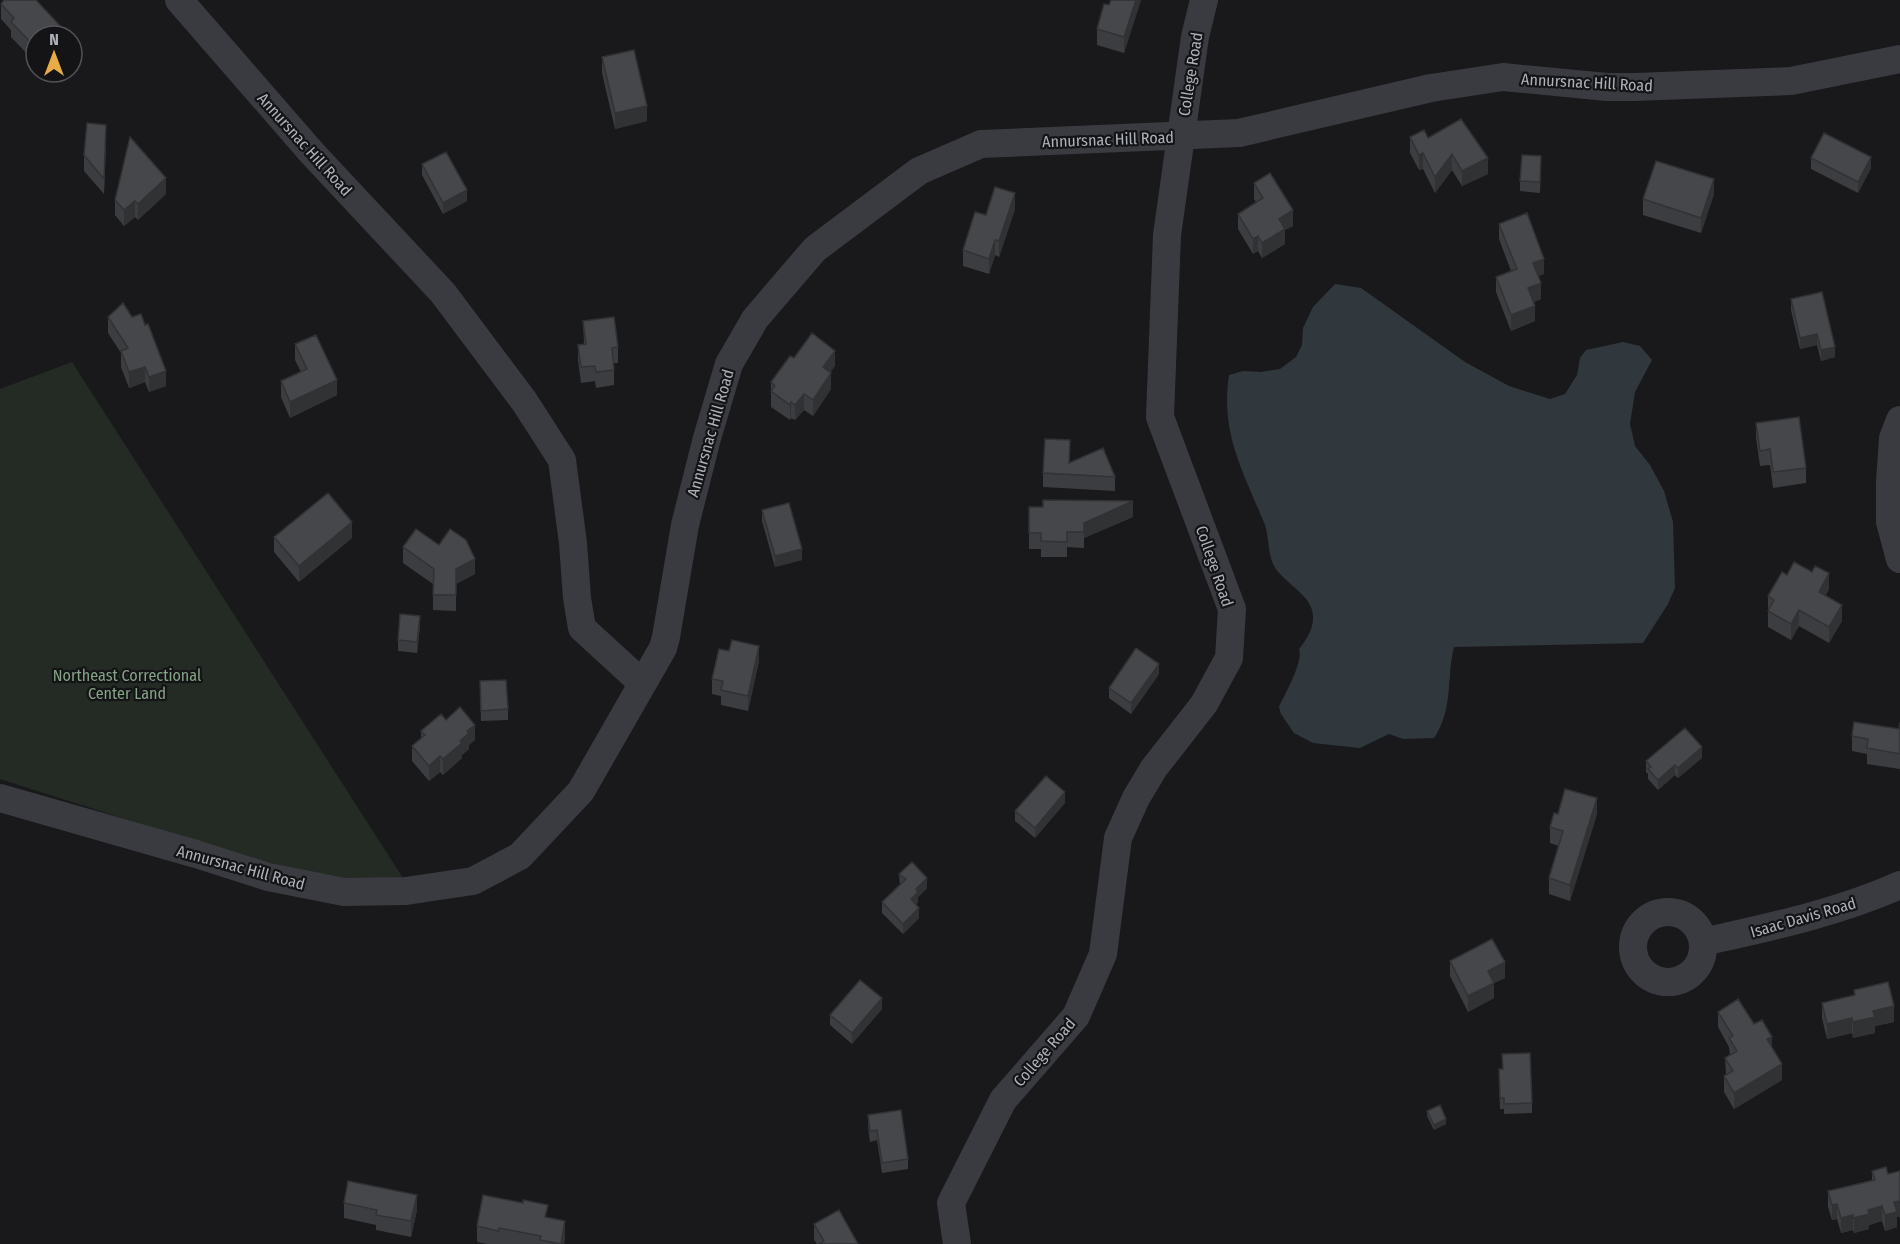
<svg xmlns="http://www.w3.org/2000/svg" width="1900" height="1244" font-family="'Fira Sans Condensed',sans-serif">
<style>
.green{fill:#232b24}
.water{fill:#30383e}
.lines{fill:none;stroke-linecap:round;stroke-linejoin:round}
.minor{stroke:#3a3b40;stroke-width:28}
.wall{fill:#3c3d40}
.shaded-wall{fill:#313234}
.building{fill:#46474b;stroke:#313234;stroke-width:1.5}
.labels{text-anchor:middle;stroke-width:4.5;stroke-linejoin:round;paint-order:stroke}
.street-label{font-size:16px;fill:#acb1ba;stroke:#141416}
.park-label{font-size:16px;fill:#85a386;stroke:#141416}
</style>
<rect width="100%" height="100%" fill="#19191b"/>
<path class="green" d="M72 362 403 878 387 881 301 875 0 779V389Z"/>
<path class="water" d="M1335 284 1361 288 1465 362 1509 386 1550 399 1565 394 1577 375 1580 358 1586 350 1623 342 1640 346 1652 360 1635 392 1630 424 1635 446 1650 465 1664 491 1673 522 1675 588 1668 604 1643 643 1454 647C1446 679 1454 708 1434 738L1403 739 1389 734 1360 748 1313 743 1294 733 1281 714 1279 707C1285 694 1304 661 1299 649 1309 637 1317 623 1311 607 1305 592 1282 580 1274 566 1268 554 1269 538 1265 525 1244 473 1220 434 1229 375L1243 371 1261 372 1280 369 1296 357 1302 345 1303 328 1313 307Z"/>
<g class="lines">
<path class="minor" d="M179 0 312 153 443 293 524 401 562 460 573 543 577 598 582 628 642 683
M1900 420 1893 438 1890 482V522L1900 559
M0 798 196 854 268 877 344 892 406 891 473 881 520 856 581 791 663 648 666 637 685 525 707 438 729 364 755 319 815 249 919 171 981 144 1239 133 1431 88 1503 77 1607 87H1635L1791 81 1900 59
M1633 947a35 35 0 1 1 70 0a35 35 0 1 1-70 0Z
M1703 942C1770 927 1837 913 1900 885
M957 1244 951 1203 1003 1100 1076 1016 1103 954 1118 838 1136 798 1154 768 1204 704 1229 658 1232 609 1160 417 1167 235 1195 37 1204 0"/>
</g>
<path class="wall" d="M1141 0 1124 53 1097 45V29L1109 5Z
M1 4 63 36H36V63L11 37V30L1 19Z
M602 57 647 121 615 129 602 73Z
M1410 137 1428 138 1488 174 1462 186 1452 170 1435 193 1423 169 1419 170 1410 153Z
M106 141 104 194 84 171V155Z
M1811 158 1871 168 1858 193 1811 169Z
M422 164 467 201 443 214 422 175Z
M1541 167 1540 193 1520 191V181Z
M1254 183 1293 226 1285 230V244L1262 258 1258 251 1253 254 1238 229V214L1256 202 1254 199Z
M166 194 138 220 135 217 124 226 115 215V200Z
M1714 194 1701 233 1643 215V199Z
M1015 209 999 257 995 255 989 274 963 266V250L986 215Z
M1499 224 1544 274 1538 276 1541 299 1534 302 1535 321 1511 331 1496 292V277L1511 271 1499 239Z
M1791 299 1835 357 1821 361 1817 345 1800 349 1791 310Z
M108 317 166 386 149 392 145 382 129 388 121 367V353L108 333Z
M583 321 618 347V363H614V385L596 388 595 381 581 383 578 360V345L584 344Z
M295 344 337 395 290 418 281 397V381L301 372 295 360Z
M794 358 835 366 830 372 831 389 813 416 804 410 795 420 791 418 790 420 771 407V382Z
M1756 423 1806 468V483L1773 488 1770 465 1760 466 1756 438Z
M1069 463 1115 477V491L1043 487V473Z
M1029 507 1133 517 1084 538V548L1067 547V557H1041V549H1029Z
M762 510 802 560 775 567 762 521Z
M274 537 352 538 299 582 274 552Z
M439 545 475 574 456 584V611L433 610V584L403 563V547Z
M1787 575 1829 589 1825 596 1842 621 1829 643 1799 626 1791 640 1768 627V596Z
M420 626 417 653 398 651V640Z
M759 661 748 711 721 705V696L712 694V679Z
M1159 674 1131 714 1109 698V688Z
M480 681 508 709V720L481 721Z
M446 720 475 740 469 745V749L462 755V758L443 775 440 772 429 781 412 761V746L421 738V731Z
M1900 722V769L1867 764V754L1852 751V736L1899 729Z
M1702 758 1678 778 1675 775 1658 790 1648 779V774L1646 772V761Z
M1065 803 1035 838 1015 821V811Z
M1558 814H1597L1570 901 1549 894V878L1559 846 1550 843V827Z
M899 874 927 888 918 897V902L916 905 919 918 903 934 882 913V902L900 885Z
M1450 961 1505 978 1494 983V998L1468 1012 1450 976Z
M1854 990 1894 1022 1875 1026V1033L1853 1038 1852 1033 1827 1039 1822 1018V1003L1854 995Z
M882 1009 852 1044 830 1025V1015Z
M1718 1012 1754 1024 1772 1048 1782 1080 1734 1109 1724 1092V1076L1726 1075 1725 1058 1730 1055 1729 1047 1718 1027Z
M1499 1080 1532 1103V1113L1504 1114V1109H1500Z
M1427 1111 1446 1124 1434 1130 1427 1116Z
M868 1115 908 1159V1169L882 1173 877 1140 870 1142 868 1126Z
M1872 1171 1888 1174 1900 1171V1217H1897V1227L1885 1231 1882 1221 1869 1225V1229L1854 1233 1853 1230 1841 1233 1837 1219 1832 1220 1828 1207V1191L1872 1180Z
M344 1203 417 1210 411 1237 376 1230V1225L344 1218Z
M548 1218 565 1237 564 1244H487L477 1242V1226Z
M814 1224 858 1244H817L814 1240Z"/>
<path class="shaded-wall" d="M1136 0H1141L1124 53V37Z
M63 29V36H55Z
M647 106V121L615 129V113Z
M106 125V141L104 194V179Z
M1423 153V169L1419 170V155Z
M1452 154V170L1435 193V177Z
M1871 157V168L1858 193V182Z
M1488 158V174L1462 186V171Z
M166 178V194L138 220V204Z
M1714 179V194L1701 233V218Z
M467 190V201L443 214V203Z
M1015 193V209L999 257V241Z
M135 201V217L124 226V210Z
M1293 210V226L1285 230V244L1262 258V243L1279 219Z
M1258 236V251L1253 254V239Z
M995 240V255L989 274V259Z
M1544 259V274L1533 278V263Z
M1541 283V299L1528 304V288Z
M1535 306V321L1511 331V315Z
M1817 334V345L1800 349V338Z
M1835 347V357L1821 361V350Z
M835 351V366L823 383V367Z
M145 367V382L129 388V372Z
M166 371V386L149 392V377Z
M831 373V389L813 416V400Z
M337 380V395L290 418V402Z
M804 394V410L795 420V405Z
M791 402V418L790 420V405Z
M1133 501V517L1084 538V523Z
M352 522V538L299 582V566Z
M802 549V560L775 567V556Z
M475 559V574L456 584V611V569Z
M1829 573V589L1819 608V592Z
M1842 605V621L1829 643V627Z
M1799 610V626L1791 640V624Z
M420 616V626L417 653V642Z
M759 646V661L748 711V696Z
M1159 664V674L1131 714V703Z
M475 725V740L469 745V749L462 755V758L443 775V759L460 741 467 731Z
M1702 747V758L1678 778V768Z
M440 756V772L429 781V766Z
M1675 765V775L1658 790V780Z
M1065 792V803L1035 838V828Z
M1597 798V814L1570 901V885Z
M927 878V888L918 897V902L911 910V899L916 889Z
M919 908V918L903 934V924Z
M1505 962V978L1494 983V998L1468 1012V996L1488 971Z
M882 998V1009L852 1044V1033Z
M1894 1006V1022L1875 1026V1033L1853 1038V1022L1873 1011Z
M1852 1018V1033L1827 1039V1024Z
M1772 1037V1052L1767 1039Z
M1782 1064V1080L1734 1109V1093Z
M1446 1119V1124L1434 1130V1125Z
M417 1195V1210L411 1237V1221Z
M1900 1201V1217H1897V1227L1885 1231V1215L1894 1202Z
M1837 1204V1219L1832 1220V1205Z
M1882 1206V1221L1869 1225V1229L1854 1233V1218L1868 1210Z
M1853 1215V1230L1841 1233V1218Z
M565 1221V1237L564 1244H561Z"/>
<path class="building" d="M4 0H36L63 29 55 36H36V48L11 22 14 18 1 4Z
M1111 0H1136L1124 37 1097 29 1104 4 1109 5Z
M634 50 647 106 615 113 602 57Z
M1461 119 1488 158 1462 171 1452 154 1435 177 1423 153 1419 155 1410 137 1424 130 1428 138Z
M87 123 106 125 104 179 84 155Z
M1824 133 1871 157 1858 182 1811 158Z
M130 137 166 178 138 204 135 201 124 210 115 200Z
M446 152 467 190 443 203 422 164Z
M1522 155 1541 156 1540 182 1520 181Z
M1656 161 1714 179 1701 218 1643 199Z
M1270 173 1293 210 1279 219 1285 229 1262 243 1258 236 1253 239 1238 214 1263 198 1254 183Z
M995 187 1015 193 999 241 995 240 989 259 963 250 975 212 986 215Z
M1527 213 1544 259 1533 263 1541 283 1528 288 1535 306 1511 315 1496 277 1517 269 1499 224Z
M1822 292 1835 347 1821 350 1817 334 1800 338 1791 299Z
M123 303 132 317 141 314 145 325 148 324 166 371 149 377 145 367 129 372 121 351 128 348 108 317Z
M614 317 618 347 612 348 614 370 596 372 595 366 581 367 578 345 586 344 583 321Z
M812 333 835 351 823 367 831 373 813 400 804 394 795 405 791 402 790 405 771 391 775 386 771 382 790 356 794 358Z
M316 335 337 380 290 402 281 381 307 369 295 344Z
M1799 417 1806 468 1773 472 1770 449 1760 451 1756 423Z
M1045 439 1070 440 1069 463 1103 448 1115 477 1043 473Z
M328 493 352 522 299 566 274 537Z
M1043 500 1133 501 1084 523V532H1067V542L1041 541V533H1029V507H1043Z
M789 503 802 549 775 556 762 510Z
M416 529 439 545 450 529 466 540 475 559 456 569V595H433L434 569 403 547Z
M1794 562 1812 572 1815 566 1829 573 1819 592 1842 605 1829 627 1799 610 1791 624 1768 611 1774 600 1768 596 1782 572 1787 575Z
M400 614 420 616 417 642 398 640Z
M732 640 759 646 748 696 721 690 723 681 712 679 719 649 729 651Z
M1136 648 1159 664 1131 703 1109 688Z
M506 680 508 709 481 711 480 681Z
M460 707 475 725 467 731 469 733 460 741 462 743 443 759 440 756 429 766 412 746 425 735 421 731 441 714 446 720Z
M1854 722 1899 729 1900 722V754L1867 748 1868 739 1852 736Z
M1685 728 1702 747 1678 768 1675 765 1658 780 1648 769 1651 767 1646 761Z
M1046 776 1065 792 1035 828 1015 811Z
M1565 789 1597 798 1570 885 1549 878 1563 831 1550 827 1554 813 1558 814Z
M912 862 927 878 916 889 918 892 911 899 919 908 903 924 882 902 906 879 899 874Z
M1492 939 1505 962 1488 971 1494 983 1468 996 1450 961Z
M860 980 882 998 852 1033 830 1015Z
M1888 982 1894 1006 1873 1011 1875 1017 1853 1022 1852 1018 1827 1024 1822 1003 1855 995 1854 990Z
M1738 999 1754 1024 1762 1020 1772 1037 1767 1039 1782 1064 1734 1093 1724 1076 1733 1071 1725 1058 1737 1051 1729 1038 1733 1036 1718 1012Z
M1530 1053 1532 1103 1504 1104V1098H1500L1499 1069H1503L1502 1054Z
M1440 1105 1446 1119 1434 1125 1427 1111Z
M901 1110 908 1159 882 1163 877 1130 870 1131 868 1115Z
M1886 1167 1888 1174 1900 1171V1201L1894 1202 1897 1212 1885 1215 1882 1206 1868 1210 1869 1214 1854 1218 1853 1215 1841 1218 1837 1204 1832 1205 1828 1191 1875 1180 1872 1171Z
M348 1181 417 1195 411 1221 376 1215 377 1210 344 1203Z
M483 1195 523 1203V1200L548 1205 545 1217 565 1221 561 1244 540 1240 541 1236 499 1228 498 1231 477 1226Z
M839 1210 858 1244H819L824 1241 814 1224Z"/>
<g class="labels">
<g class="street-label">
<text transform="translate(1190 74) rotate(-81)" y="6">College Road</text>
<text transform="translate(1587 82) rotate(3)" y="6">Annursnac Hill Road</text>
<text transform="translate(1108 139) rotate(-2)" y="6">Annursnac Hill Road</text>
<text transform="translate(305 144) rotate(48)" y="6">Annursnac Hill Road</text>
<text transform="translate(710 433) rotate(-74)" y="6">Annursnac Hill Road</text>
<text transform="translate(1215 566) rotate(71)" y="6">College Road</text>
<text transform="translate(241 867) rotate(15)" y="6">Annursnac Hill Road</text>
<text transform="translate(1803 917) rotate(-16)" y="6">Isaac Davis Road</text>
<text transform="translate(1044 1052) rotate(-49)" y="6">College Road</text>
</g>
<g class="park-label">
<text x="127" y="681">Northeast Correctional<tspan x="127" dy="18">Center Land</tspan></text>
</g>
</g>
<g transform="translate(54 54)"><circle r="28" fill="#141416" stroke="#515358" stroke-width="1.5"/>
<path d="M0-4.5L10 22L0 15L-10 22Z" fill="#e7ac45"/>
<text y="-9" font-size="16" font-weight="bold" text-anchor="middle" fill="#acb1ba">N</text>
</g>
</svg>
